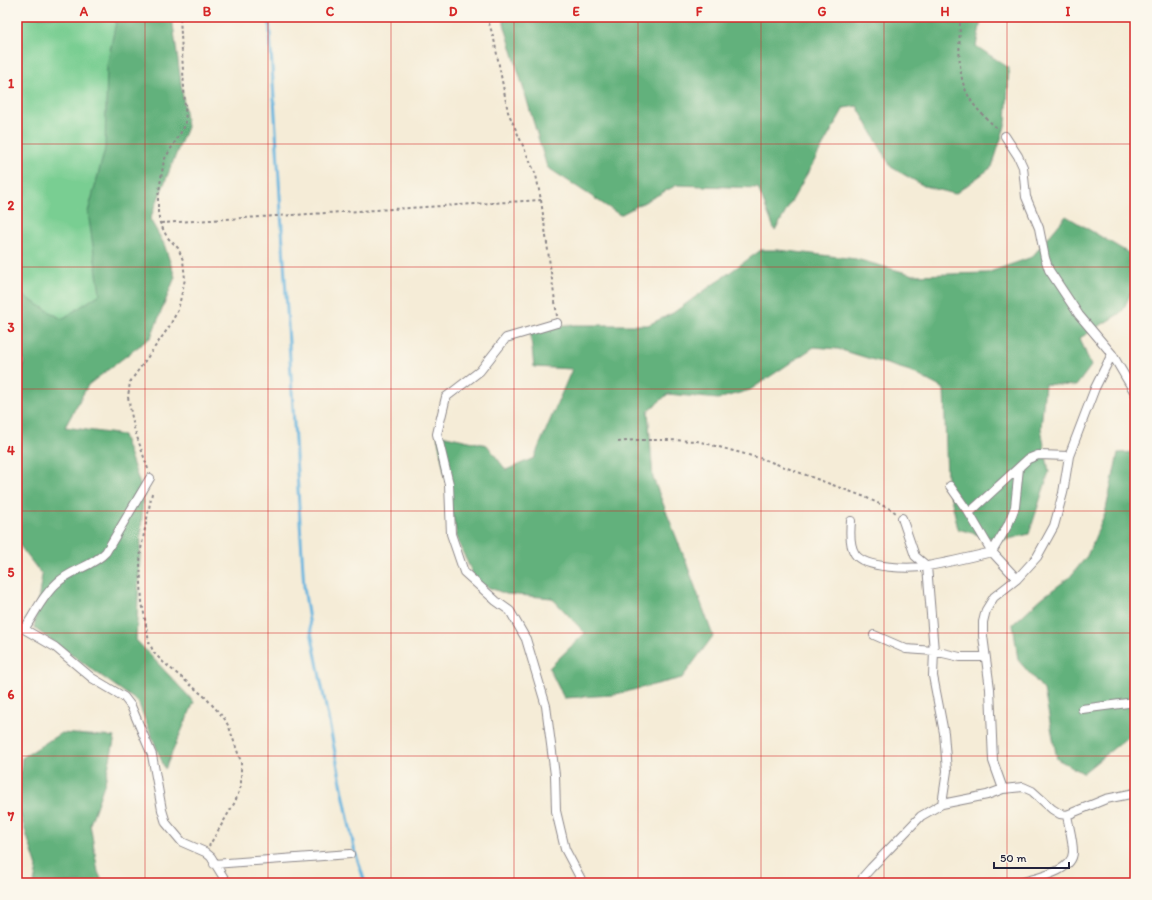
<svg xmlns="http://www.w3.org/2000/svg" width="1152" height="900" font-family="Itim,sans-serif">
<style>
.green{fill:#79ce92;stroke:#4e7866}
.forest{fill:#62b17c;stroke:#426a5c}
.lines{fill:none;stroke-linecap:round;stroke-linejoin:round}
.stream{stroke:#64b4df;stroke-width:3}
.street-casing{stroke:#8c8789;stroke-width:10}
.path{stroke:#8c8789;stroke-width:2;stroke-dasharray:3 3;stroke-linecap:butt}
.street{stroke:#fff;stroke-width:8}
.grid{fill:none;stroke:#d62828;stroke-width:1;stroke-opacity:0.55}
.neatline{fill:none;stroke:#d62828;stroke-width:1.5}
.grid-label{font-size:13px;text-anchor:middle;font-weight:bold;fill:#d62828}
</style>
<rect width="100%" height="100%" fill="#fbf7ec"/>
<filter id="ink" filterUnits="userSpaceOnUse"><feTurbulence type="fractalNoise" baseFrequency=".025" numOctaves="2"/><feDisplacementMap in="SourceGraphic" scale="8" xChannelSelector="R" yChannelSelector="G"/><feConvolveMatrix kernelMatrix="1 2 1 2 8 2 1 2 1" color-interpolation-filters="sRGB"/></filter>
<filter id="wash" filterUnits="userSpaceOnUse"><feTurbulence type="fractalNoise" baseFrequency=".012" numOctaves="4" result="noise"/><feDisplacementMap in="SourceGraphic" scale="16" xChannelSelector="R" yChannelSelector="G"/><feGaussianBlur stdDeviation="0.9" result="paint"/><feColorMatrix in="noise" values="0 0 0 0 0 0 0 0 0 0 0 0 0 0 0 0 0 1.4 0 .05"/><feComposite in="paint" operator="in"/></filter>
<g filter="url(#wash)">
<rect width="100%" height="100%" fill="#f5ecd7"/>
<path class="green" d="M17 17H116L126 241 117 318 17 339Z"/>
<path class="forest" d="M117 17H172L187 127 150 219 164 244 175 277 151 337 88 385 65 427 123 435 144 496 143 493 136 640 194 702 165 769 138 702 34 628 42 575 17 542V408L24 360 17 352V292L62 319 100 294 88 212 105 149 107 65Z
M502 17H982L976 46 1009 68 1006 123 992 167 955 194 924 186 891 167 857 106 844 108 775 231 758 188 677 185 620 215 547 167Z
M1066 216 1132 255 1135 266V285L1122 312 1080 338 1091 366 1076 386 1045 384 1041 428 1049 472 1029 534 1001 541 958 529 947 480 944 389 910 371 838 349 814 347 750 390 718 399 668 394 648 411 653 478 686 562 713 636 682 678 612 695 564 698 549 668 585 633 552 598 506 594 477 583 458 542 437 434 487 445 506 470 534 458 572 369 534 367 530 329 565 325H648L673 313 761 250H778L856 259 914 275 987 273 1032 257Z
M1135 452V731L1083 773 1057 759 1044 690 1018 660 1013 624 1043 597 1070 577 1087 556 1105 514 1118 453Z
M61 733 115 737 105 782 90 824 98 872 103 883H34L37 867 17 805 22 758Z"/>
<g class="lines">
<path class="stream" d="M269 17 304 587 310 627 354 848 365 883"/>
</g>
</g>
<g filter="url(#ink)">
<g class="lines">
<g class="street-casing">
<path id="street" d="M1005 136 1018 156 1023 167 1026 197 1039 228 1045 258 1049 270 1079 315 1112 354 1135 393
M557 323 506 338 480 371 446 397 437 434 449 484 451 534 464 572 496 601 510 611 526 639 546 706 555 775 556 811 565 849 583 883
M950 486 969 513 992 552 1017 579
M969 513 1028 459 1038 455 1069 456
M902 518 915 556 927 566 934 651 933 676 944 733 947 771 942 804
M851 521C850 531 849 545 855 554 865 569 912 569 928 566 950 562 971 557 992 552L1008 525 1015 507 1019 468
M17 625 55 647 92 678 124 697 131 706 152 755 162 810 166 823 182 842 205 852 211 857 227 883
M25 628C35 613 43 595 57 583 72 569 92 567 106 552L150 478
M874 635 906 649 934 651 960 657H985
M1082 709 1135 702
M1003 789 993 761 990 689 983 636V622L986 610 994 597 1017 579 1037 557 1054 526 1063 493 1069 456 1095 388 1112 354
M214 864 350 854
M861 883 863 877 871 868 921 816 942 804 987 795 1003 789 1023 787 1032 791 1052 809 1060 814 1067 815 1106 799 1135 793
M1020 883C1035 878 1073 872 1073 852 1073 840 1069 827 1067 815"/>
</g>
<path class="path" d="M487 17 494 39 508 112 536 175 541 200 557 316
M960 17C960 40 956 74 968 95 975 109 987 119 999 130
M161 223 541 200
M618 442 634 440H667L697 441 763 459 865 497 892 510 896 513
M148 469 134 428 128 397 130 382 169 327 178 310 185 279 183 260 178 248 167 237 160 223 158 212V197L164 160 186 124 180 17
M152 493 141 549 140 563 142 602 149 642 154 653 163 662 205 697 224 718 229 727 241 762V786L235 802 209 846"/>
<use href="#street" class="street"/>
</g>
</g>
<path class="grid" d="M145 17V883M268 17V883M391 17V883M514 17V883M638 17V883M761 17V883M884 17V883M1007 17V883M17 144H1135M17 267H1135M17 389H1135M17 511H1135M17 633H1135M17 756H1135"/>
<rect width="1152" height="900" fill="none" stroke="#fbf7ec" stroke-width="44"/>
<path d="M994 862v6h75v-6" fill="none" stroke="#22223b" stroke-width="2"/>
<text x="1000" y="862" font-size="12" fill="#22223b" stroke="#fbf7ec" stroke-width="3" paint-order="stroke">50 m</text>
<rect x="22" y="22" width="1108" height="856" class="neatline"/>
<g class="grid-label">
<text x="84" y="16">A</text>
<text x="207" y="16">B</text>
<text x="330" y="16">C</text>
<text x="453" y="16">D</text>
<text x="576" y="16">E</text>
<text x="699" y="16">F</text>
<text x="822" y="16">G</text>
<text x="945" y="16">H</text>
<text x="1068" y="16">I</text>
<text x="11" y="88">1</text>
<text x="11" y="210">2</text>
<text x="11" y="332">3</text>
<text x="11" y="455">4</text>
<text x="11" y="577">5</text>
<text x="11" y="699">6</text>
<text x="11" y="821">7</text>
</g>
</svg>
